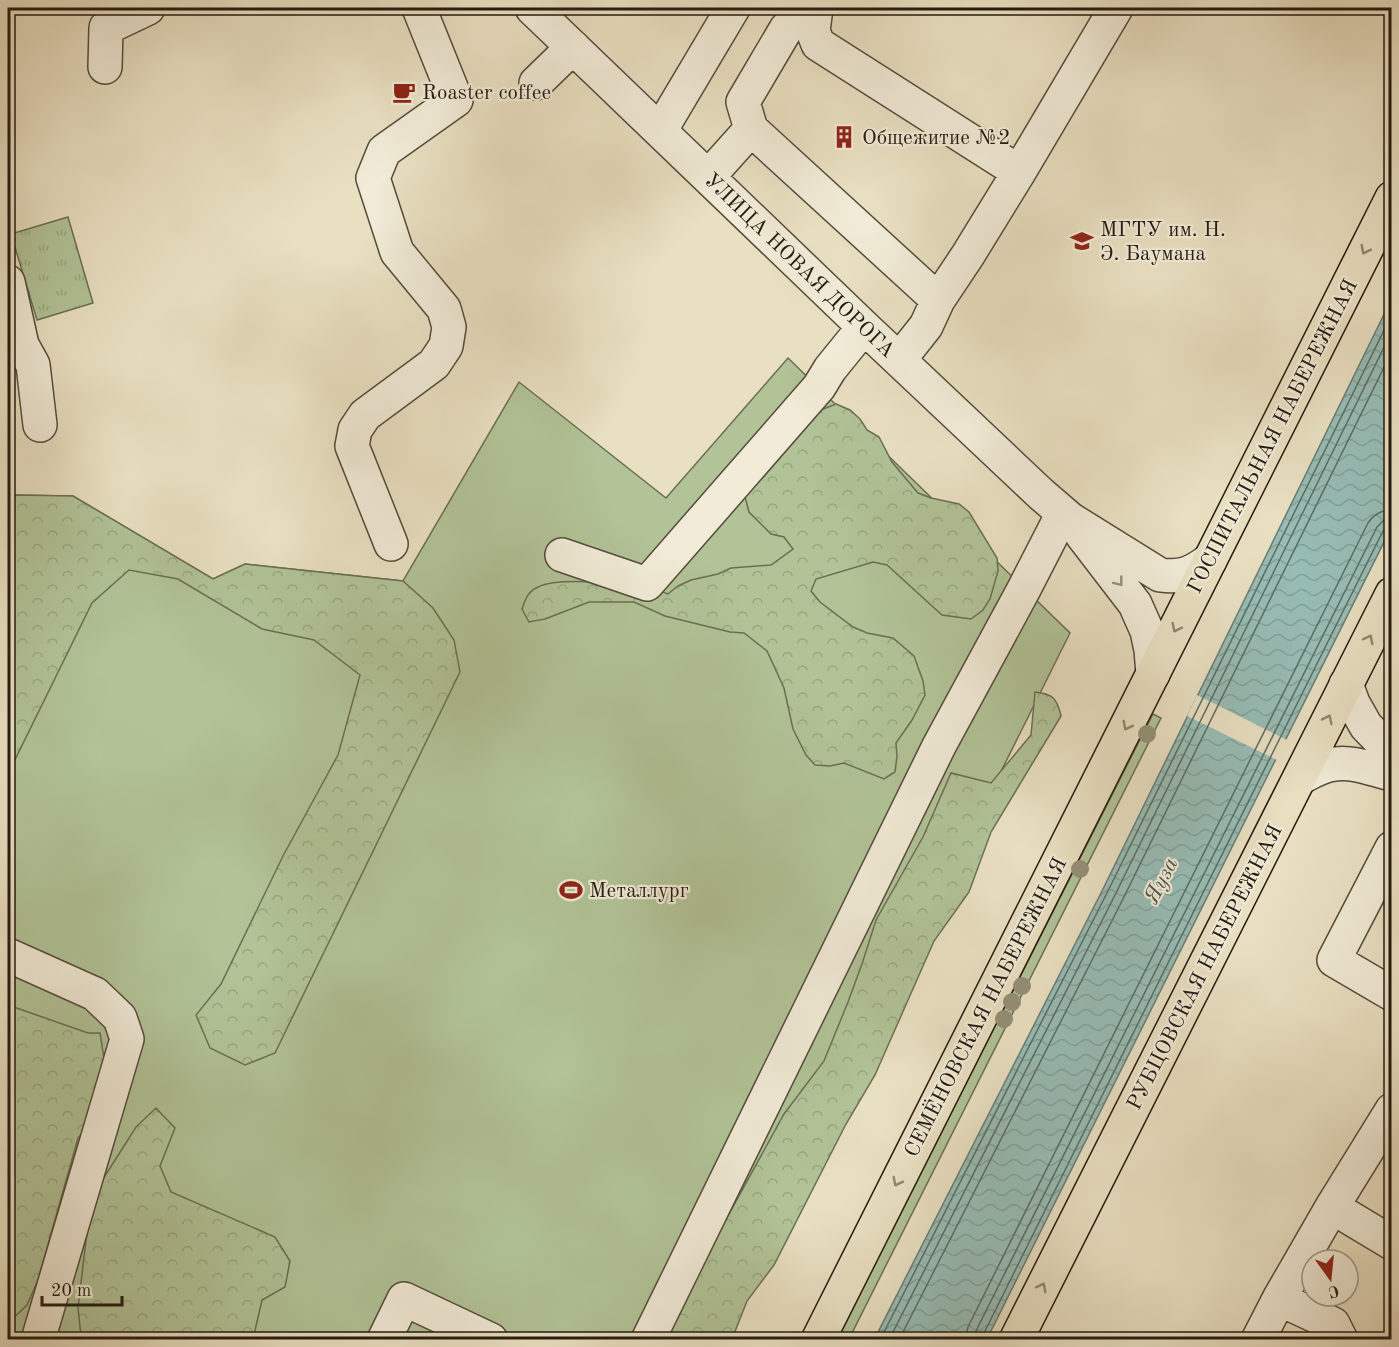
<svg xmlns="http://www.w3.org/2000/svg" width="1399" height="1347" font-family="'Old Standard TT',serif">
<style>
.grass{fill:#b1c397;stroke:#6a6f54;stroke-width:1.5}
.forest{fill:url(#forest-crowns);stroke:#6a6f54;stroke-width:1.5}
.park{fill:url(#park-tufts);stroke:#6a6f54;stroke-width:1.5}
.water{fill:url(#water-waves);stroke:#697c74;stroke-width:1.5}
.pier{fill:#e9e0c2}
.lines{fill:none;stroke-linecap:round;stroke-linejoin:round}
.shore{stroke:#5d6c64;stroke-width:1.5}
.minor-casing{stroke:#544c3d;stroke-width:36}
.major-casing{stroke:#231b11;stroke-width:36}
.minor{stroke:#f1ebd7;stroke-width:33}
.major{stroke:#e9e0c2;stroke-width:33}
.tree{fill:#948f77}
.oneway{stroke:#908772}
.oneway2{stroke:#948d7e}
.labels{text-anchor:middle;stroke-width:4.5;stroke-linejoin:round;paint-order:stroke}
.poi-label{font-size:21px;fill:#231b11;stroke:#f1ebd7;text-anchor:start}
.street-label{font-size:21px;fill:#231b11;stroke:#f1ebd7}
.water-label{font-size:22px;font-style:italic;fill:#4c544b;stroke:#f1ebd7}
</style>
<defs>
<pattern id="forest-crowns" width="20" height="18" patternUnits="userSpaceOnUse" patternTransform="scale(1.5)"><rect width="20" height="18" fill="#b1c397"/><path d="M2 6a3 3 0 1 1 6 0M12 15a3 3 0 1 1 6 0" fill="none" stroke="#98a781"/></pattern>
<pattern id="park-tufts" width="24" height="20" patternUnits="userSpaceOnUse" patternTransform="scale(1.5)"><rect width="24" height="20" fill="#b1c397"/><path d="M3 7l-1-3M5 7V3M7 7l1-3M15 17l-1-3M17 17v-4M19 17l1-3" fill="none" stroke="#98a781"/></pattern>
<pattern id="water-waves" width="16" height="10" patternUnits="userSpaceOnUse" patternTransform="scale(1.5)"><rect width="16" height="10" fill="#97bdb6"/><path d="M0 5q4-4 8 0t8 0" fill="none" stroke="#82a29b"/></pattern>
</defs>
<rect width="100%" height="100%" fill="#e9e0c2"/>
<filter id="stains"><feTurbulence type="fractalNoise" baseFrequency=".00333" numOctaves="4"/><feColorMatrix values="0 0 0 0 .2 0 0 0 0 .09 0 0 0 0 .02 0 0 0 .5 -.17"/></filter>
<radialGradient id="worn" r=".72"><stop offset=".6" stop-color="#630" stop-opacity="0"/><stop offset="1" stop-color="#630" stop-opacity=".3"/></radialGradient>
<path class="grass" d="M788 358 1070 633 718 1339 8 1340V495L73 496 213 579 245 564 403 581 519 382 666 498Z
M1153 714 1161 718 849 1339 836 1340Z"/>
<path class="forest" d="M836 404 850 410 860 419 867 430 879 437 892 462 918 493 931 498 959 504 969 512 997 558 998 571 990 599 983 610 971 619 942 615 887 565 873 562 816 579 811 591 820 602 853 627 867 633 893 638 914 656 923 681 925 695 912 720 896 743 897 756 895 772 884 779 844 763 830 766 815 765 806 755 793 729 784 688 767 651 744 633 730 632 665 616 634 602H589L545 619 529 622 522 609C525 600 528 591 538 587 561 576 643 584 668 594L678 586 691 580 718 574 731 568 771 565 793 549 784 537 771 534 749 512 745 497 755 457 798 419Z
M15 495 73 496 213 579 245 564 403 581 433 608 454 640 460 672 275 1053 245 1065 210 1048 196 1015 221 984 283 856 338 755 360 675 314 640 262 629 178 579 129 570 92 603 8 774V546Z
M1035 692C1053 694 1057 698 1061 716L991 832 969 892 934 941 875 1075 846 1124 774 1265 747 1301 732 1339 666 1340 713 1243 784 1114 824 1061 848 1002 863 961 876 920 923 837 951 773 991 783 1031 735Z
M8 1005 88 1033H100L105 1065 96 1117 78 1138 38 1280 27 1305 8 1323Z
M156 1108 175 1128 160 1166 171 1192 275 1237 290 1261 285 1287 262 1300 253 1339 86 1340 81 1336 78 1308 91 1198 136 1127Z"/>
<path class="park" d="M68 217 93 303 37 320 11 234Z"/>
<path class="water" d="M1391 300V528L987 1339 874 1340 1103 889Z"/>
<path class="pier" d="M1197 695 1287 740 1277 760 1187 716Z"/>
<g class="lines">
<path class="shore" d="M880 1340 1108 891 1392 314
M889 1340 1115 895 1392 331
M899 1340 1123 899 1392 351
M965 1340 968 1327 1368 523C1374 514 1381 510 1392 510
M974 1340 976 1331 1377 527 1383 521 1392 519
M982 1340 983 1335 1383 531 1387 527H1392"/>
<g class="minor-casing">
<path id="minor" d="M532 8 864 327 1041 494 1070 519 1160 575C1183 578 1192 573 1210 560
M816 8 813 31 818 44 1019 172
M105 67 106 28 148 8
M536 83 573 47
M751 129 938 300
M660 131 733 8
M708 177 751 129 743 102 786 29 807 8
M8 282 22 345 8 351
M22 345 33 365 40 425
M899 360 926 326 938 300 968 255 1019 172 1116 8
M1082 535 1135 604 1147 631 1151 650 1153 674
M391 544 352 446 355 430 365 415 434 364 446 346 449 327 444 309 397 252 373 178 384 151 456 100 419 8
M562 555 647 584 819 387 830 369 864 327
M1346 684 1353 703 1366 726 1392 753
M1300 778C1311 772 1322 765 1335 764 1354 761 1374 770 1392 774
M1392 848 1334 960 1392 994
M8 955 95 994 120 1018 127 1039 38 1340
M1332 1207 1392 1110
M1279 1299 1333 1324 1341 1340
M384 1340 404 1299 491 1340
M648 1340 939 746 1024 589 1063 513
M1258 1340 1279 1299 1332 1207 1392 1243"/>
</g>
<g class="major-casing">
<path id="major" d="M818 1340 1392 198
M1016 1340 1392 594"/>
</g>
<use href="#minor" class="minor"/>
<use href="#major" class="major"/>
</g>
<g class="tree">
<circle cx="1147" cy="734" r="9"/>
<circle cx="1080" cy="869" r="9"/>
<circle cx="1022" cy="986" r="9"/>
<circle cx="1012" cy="1002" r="9"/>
<circle cx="1004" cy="1019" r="9"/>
</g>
<defs><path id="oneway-chevron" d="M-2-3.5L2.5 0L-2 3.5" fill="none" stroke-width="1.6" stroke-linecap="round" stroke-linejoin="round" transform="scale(1.5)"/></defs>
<g class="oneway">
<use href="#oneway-chevron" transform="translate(1365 250) rotate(117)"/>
<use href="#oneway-chevron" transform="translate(1176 628) rotate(117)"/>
<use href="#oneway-chevron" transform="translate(1369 639) rotate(-63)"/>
<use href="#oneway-chevron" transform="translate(1328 719) rotate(-64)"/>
<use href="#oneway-chevron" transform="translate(1127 726) rotate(117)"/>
<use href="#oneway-chevron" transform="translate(897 1182) rotate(117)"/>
<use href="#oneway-chevron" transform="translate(1042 1287) rotate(-63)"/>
</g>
<use class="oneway2" href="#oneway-chevron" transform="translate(1119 582) rotate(52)"/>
<defs>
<g id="cafe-bare" transform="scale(1.8)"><path d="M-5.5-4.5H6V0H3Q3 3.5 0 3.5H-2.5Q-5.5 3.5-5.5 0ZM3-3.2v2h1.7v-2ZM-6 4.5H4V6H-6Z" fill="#8f2418" stroke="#f1ebd7" stroke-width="2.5" paint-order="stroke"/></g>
<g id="building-bare" transform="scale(1.8)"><path d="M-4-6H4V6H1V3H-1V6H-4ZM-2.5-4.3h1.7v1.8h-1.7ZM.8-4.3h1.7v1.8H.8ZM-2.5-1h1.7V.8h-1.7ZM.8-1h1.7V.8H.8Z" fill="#8f2418" stroke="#f1ebd7" stroke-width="2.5" paint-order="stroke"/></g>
<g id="university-bare" transform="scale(1.8)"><path d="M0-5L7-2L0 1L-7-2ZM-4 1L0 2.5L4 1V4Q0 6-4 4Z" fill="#8f2418" stroke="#f1ebd7" stroke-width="2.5" paint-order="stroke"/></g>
<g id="stadium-bare" transform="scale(1.8)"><path d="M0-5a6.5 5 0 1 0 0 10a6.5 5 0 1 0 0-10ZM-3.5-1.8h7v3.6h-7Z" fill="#8f2418" stroke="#f1ebd7" stroke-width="2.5" paint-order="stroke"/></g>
</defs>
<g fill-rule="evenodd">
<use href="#cafe-bare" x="404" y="92"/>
<use href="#building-bare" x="844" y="137"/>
<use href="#university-bare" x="1082" y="241"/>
<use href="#stadium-bare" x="571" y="890"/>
</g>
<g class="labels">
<g class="poi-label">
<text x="422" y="99">Roaster coffee</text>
<text x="862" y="144">Общежитие №2</text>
<text x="1100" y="236">МГТУ им. Н.<tspan x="1100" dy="24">Э. Баумана</tspan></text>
<text x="589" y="897">Металлург</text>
</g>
<g class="street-label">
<text transform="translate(800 265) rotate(44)" y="7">УЛИЦА НОВАЯ ДОРОГА</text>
<text transform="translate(1272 436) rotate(-63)" y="7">ГОСПИТАЛЬНАЯ НАБЕРЕЖНАЯ</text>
<text transform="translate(1204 967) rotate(-63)" y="7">РУБЦОВСКАЯ НАБЕРЕЖНАЯ</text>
<text transform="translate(985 1007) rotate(-63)" y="7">СЕМЁНОВСКАЯ НАБЕРЕЖНАЯ</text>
</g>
<g class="water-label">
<text transform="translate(1160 880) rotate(-63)" y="8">Яуза</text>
</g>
</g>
<rect width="1399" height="1347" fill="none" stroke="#e9e0c2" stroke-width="30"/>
<rect x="9" y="9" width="1381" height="1329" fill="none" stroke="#231b11" stroke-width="3"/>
<rect x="15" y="15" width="1369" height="1317" fill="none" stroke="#231b11" stroke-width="1.5"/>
<g transform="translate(1330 1278) rotate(165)"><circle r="28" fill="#f1ebd7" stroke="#9f9888" stroke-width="1.5"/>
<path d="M0-4.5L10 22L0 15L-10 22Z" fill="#8f2418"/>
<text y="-9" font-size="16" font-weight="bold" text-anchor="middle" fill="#231b11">С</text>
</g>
<path d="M42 1296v9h80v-9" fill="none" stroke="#231b11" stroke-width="3"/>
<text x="51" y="1296" font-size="18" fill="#231b11" stroke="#f1ebd7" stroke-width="4.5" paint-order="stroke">20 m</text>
<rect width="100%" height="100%" filter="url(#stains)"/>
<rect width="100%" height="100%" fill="url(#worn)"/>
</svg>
